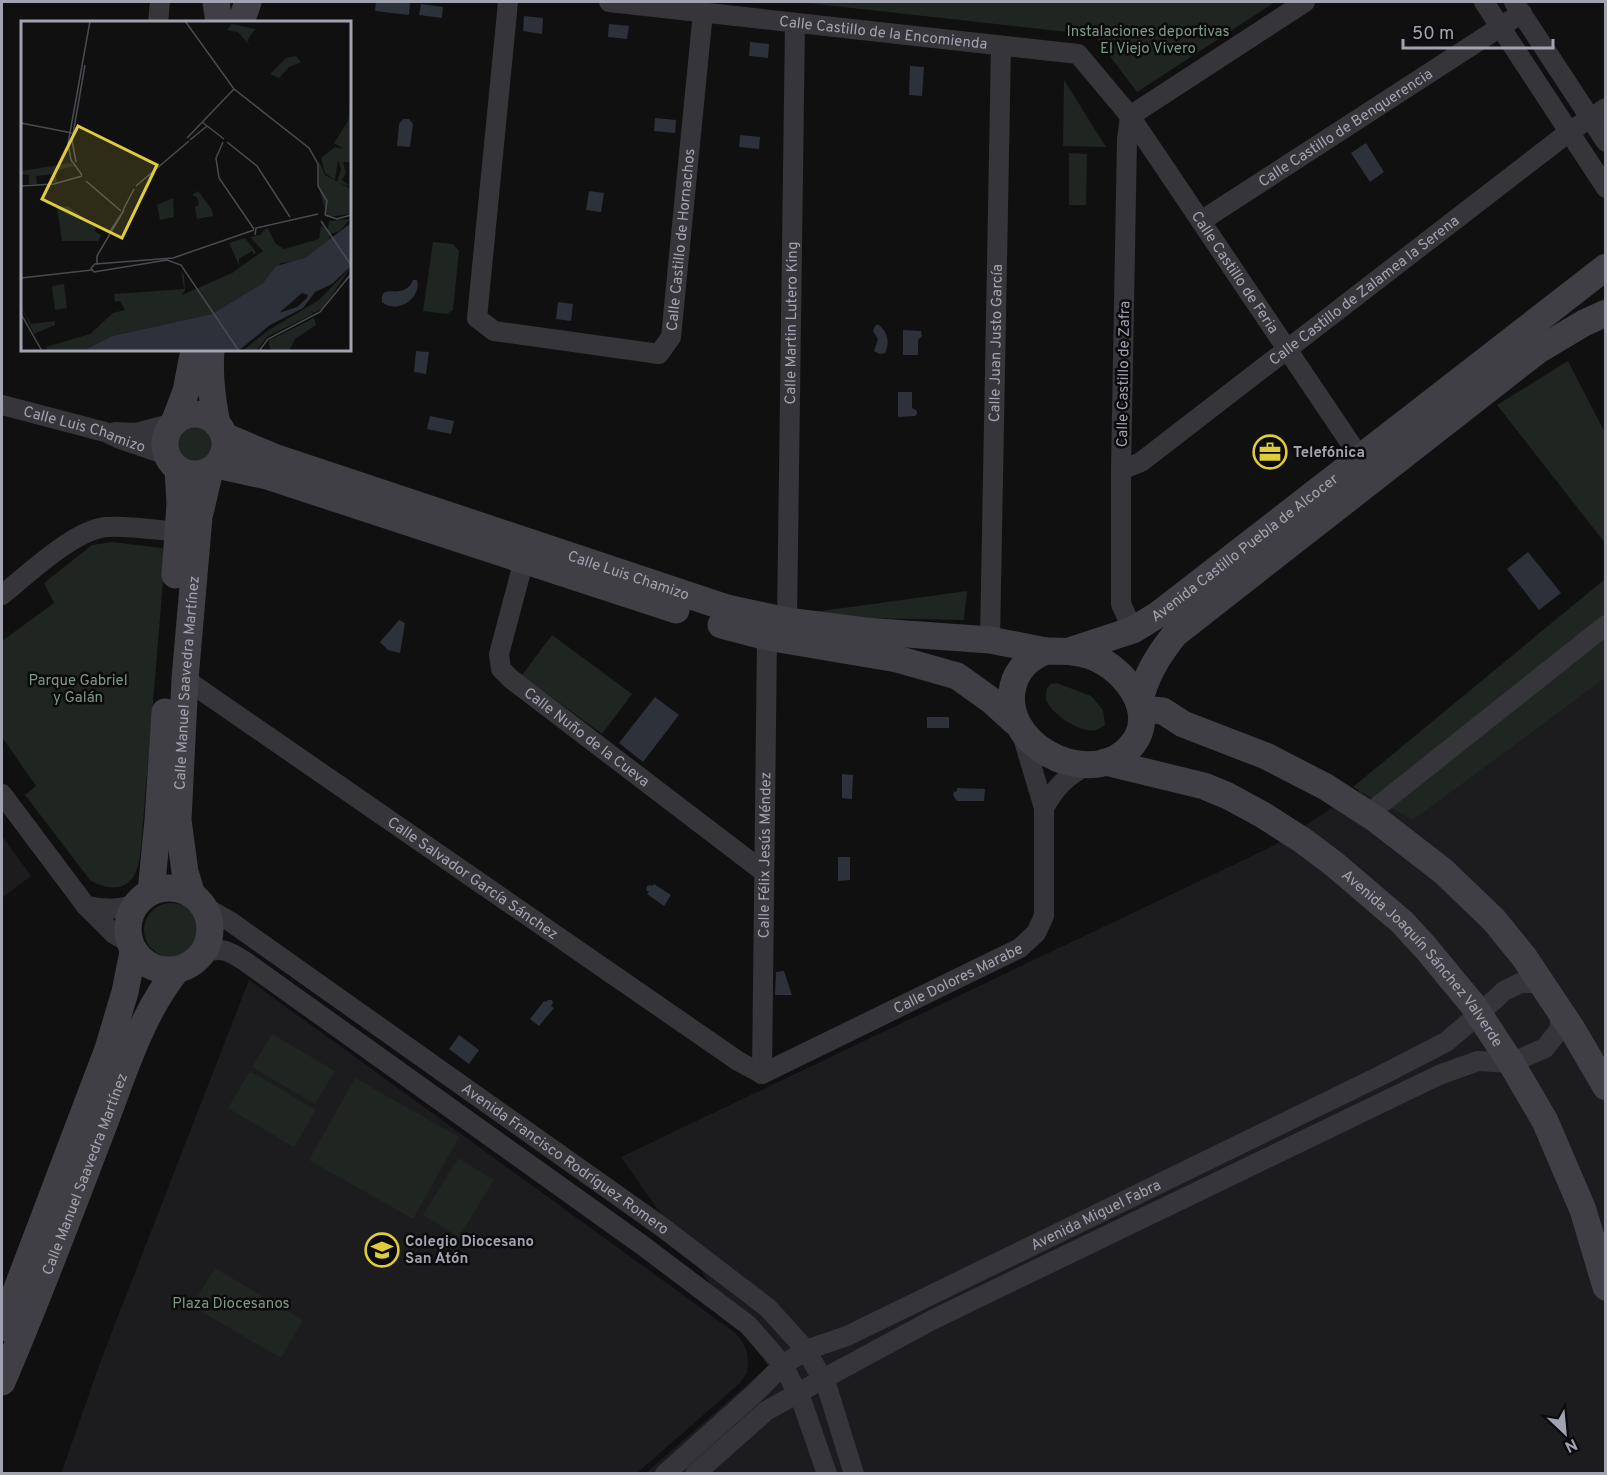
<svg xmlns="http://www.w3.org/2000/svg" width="1607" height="1475" font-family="Overpass,sans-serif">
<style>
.built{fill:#1c1c1e}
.green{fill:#1f2521}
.water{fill:#2d313a}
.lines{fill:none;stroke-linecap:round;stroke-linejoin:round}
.street{stroke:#36363a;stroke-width:20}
.secondary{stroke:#3f3f45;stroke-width:27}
.labels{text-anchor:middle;stroke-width:5;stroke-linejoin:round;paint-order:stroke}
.park-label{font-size:15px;fill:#7b9a84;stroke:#0b0b0c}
.street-label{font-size:15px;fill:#a2a3b0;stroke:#0b0b0c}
.poi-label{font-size:15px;font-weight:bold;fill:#a2a3b0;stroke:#0b0b0c;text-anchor:start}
.inset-road{fill:none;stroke:#4a4b51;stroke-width:1.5}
.view{fill:#decc3b;fill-opacity:0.15;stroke:#decc3b;stroke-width:3}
.inset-edge{fill:none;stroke:#a2a3b0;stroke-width:3}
</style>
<rect width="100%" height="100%" fill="#101011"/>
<path class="built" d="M1605 632V1473H646L768 1366 621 1157 1275 845Z
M2 836 31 876 2 898Z
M249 980 734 1332 742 1341 747 1352 748 1363 747 1373 740 1383 637 1473 61 1474 101 1360Z"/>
<path class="green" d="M798 2H1275L1137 92 1094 35Z
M1064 80 1106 147 1063 146Z
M1069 153 1087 154 1086 205H1069Z
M433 242 453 244 459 251 453 310 447 314 423 311Z
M1568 361 1605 433V543L1497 405Z
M174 444a21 21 0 1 1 42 0a21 21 0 1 1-42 0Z
M112 542 162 548 165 557 141 847C140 856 139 867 134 876 124 892 104 889 90 880L25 795 36 786 2 737V641L54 603 44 583 92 545Z
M1605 579V678L1413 820 1353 787Z
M967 591 964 620 812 617 807 613Z
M552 635 632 694 602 734 522 675Z
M1057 683 1091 696 1103 710 1105 725C1102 727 1099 729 1096 730 1082 734 1053 715 1047 702 1045 698 1046 693 1047 688L1051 684Z
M144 930a27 27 0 1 1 54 0a27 27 0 1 1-54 0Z
M272 1034 335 1071 315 1104 252 1067Z
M250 1071 316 1110 294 1147 228 1108Z
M355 1078 459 1137 413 1219 309 1160Z
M458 1158 494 1180 459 1237 423 1215Z
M215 1268 303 1320 281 1358 192 1306Z"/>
<path class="water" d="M376 2 410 3 409 15 375 11Z
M421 4 443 7 442 18 419 15Z
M524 16 543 18 542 34 523 31Z
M609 24 629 26 627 39 608 37Z
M750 42 769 44 768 58 749 56Z
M910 66 924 67 922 96 909 95Z
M655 118 676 120 675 133 654 131Z
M403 119H409L413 124 410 147 397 146 399 124Z
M740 135 760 137 759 149 739 147Z
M1366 143 1384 172 1370 182 1351 153Z
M589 191 604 193 601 212 586 210Z
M413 280H417C422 298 397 315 382 302 380 280 403 303 413 280Z
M558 302 573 304 571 321 556 319Z
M876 325H879C888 333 890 343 885 353L880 354 874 351 878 339 873 331 874 328Z
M903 330 921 331 922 336 918 340V355H903Z
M416 351 429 352 426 374 414 372Z
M898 392H912V408L917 411V414L915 416 898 417Z
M430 416 454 421 451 434 427 429Z
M1528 552 1561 593 1539 610 1507 569Z
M399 620 405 623 400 653 388 650 380 642Z
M655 697 679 715 643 762 619 743Z
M927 717H949V728H927Z
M842 774 853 775 852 799 842 798Z
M957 788 985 789 984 801H957L953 795 954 792 957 791Z
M838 857H850V880L838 881Z
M654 884 671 895 664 906 647 894 649 892 646 890 647 886 650 885 652 886Z
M784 971 792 995H775L776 972Z
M548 1000H552L553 1003 551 1006 554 1008 539 1026 530 1019 544 1001 546 1002Z
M459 1035 479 1050 469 1064 449 1049Z"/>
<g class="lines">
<g class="street">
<path id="s1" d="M508 2 477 318 494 331 659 354 671 337 703 12"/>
<path id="s2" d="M609 2 1078 54 1130 116 1361 459"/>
<path d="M1484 2 1606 188"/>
<path d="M1514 2 1606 142"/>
<path d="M158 22 160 2"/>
<path d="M1130 116 1127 139 1121 470V604L1133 630"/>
<path d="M1130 116 1305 2"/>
<path id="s3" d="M1201 221 1522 13"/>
<path id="s4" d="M2 405 105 432 120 439 167 455"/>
<path d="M115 432 136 433 174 423"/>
<path id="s5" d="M1121 470 1141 462 1569 132 1606 108"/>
<path id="s6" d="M524 560 499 654 501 669 511 679 764 872"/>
<path d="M2 595C27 575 73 531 105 527 129 525 154 530 179 532"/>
<path id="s7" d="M787 621 795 23"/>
<path id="s8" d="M990 640 1001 46"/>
<path id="s9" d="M185 679 738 1061 762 1074"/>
<path d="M2 794 86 906 114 934 130 943"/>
<path d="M1044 808C1056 786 1067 776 1089 764"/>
<path d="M1368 814 1606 625"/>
<path d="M86 906C105 909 117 911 136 904"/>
<path id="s10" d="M203 906 231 922 662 1227 768 1308 806 1350 827 1387 854 1474"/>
<path d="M204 952C224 947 229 951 246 962L642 1245 748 1325 783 1365 802 1402 827 1474"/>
<path id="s11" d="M762 1074 1020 948 1036 933 1044 916V808L1021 731"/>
<path id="s12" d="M762 1074 767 637"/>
<path id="s13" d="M665 1474 754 1394 783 1365 806 1350 847 1336 1382 1075 1446 1042 1479 1014 1504 991 1520 983H1542"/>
<path d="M695 1474 766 1411 823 1379 932 1320 1439 1075 1478 1061 1511 1063 1545 1048 1560 1029V1011"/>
</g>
<g class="secondary">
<path d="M216 2 219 22"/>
<path d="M241 22 248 2"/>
<path d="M211 350C209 375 212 399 217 424"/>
<circle cx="195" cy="444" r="30"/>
<path d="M174 423 186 391 194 350"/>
<path id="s14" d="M224 436 274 457 727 608 787 621 865 631 990 640 1046 651"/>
<path d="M217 465 267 476 676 610"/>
<path d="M175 575 180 504 178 469"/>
<path d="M721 625 767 637 897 659 957 676 992 701 1015 722"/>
<path d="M1046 651C1062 651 1076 651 1091 656 1129 670 1163 720 1125 752 1082 788 999 742 1013 686 1017 669 1030 657 1046 651Z"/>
<path id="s15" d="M1069 651 1133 630 1159 614 1606 267"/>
<path d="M1139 703C1146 675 1157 657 1175 634L1537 351 1584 323 1606 313"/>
<path d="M1141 709 1163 711 1183 724 1266 756 1326 787 1377 820 1443 871 1494 920 1524 957 1572 1029 1606 1087"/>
<path id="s16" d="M1105 762 1204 786 1228 796 1263 815 1302 840 1334 864 1402 922 1425 947 1473 1005 1511 1063 1545 1121 1583 1210 1606 1287"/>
<circle cx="169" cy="929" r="41"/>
<path d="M151 892 158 820 165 712"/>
<path id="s17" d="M192 895 185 872 178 820 185 679 199 517 210 470"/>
<path d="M2 1328 108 1049 125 992 133 952"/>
<path id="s18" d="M2 1382C37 1301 68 1218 100 1135 121 1081 140 1015 177 970"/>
</g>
</g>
<defs>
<g id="office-ring" transform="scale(1.725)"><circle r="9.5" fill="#0b0b0c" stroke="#decc3b" stroke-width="1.5"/><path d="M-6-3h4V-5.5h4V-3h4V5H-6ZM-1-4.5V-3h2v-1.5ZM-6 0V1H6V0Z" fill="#decc3b"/></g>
<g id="school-ring" transform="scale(1.725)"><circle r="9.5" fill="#0b0b0c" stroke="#decc3b" stroke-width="1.5"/><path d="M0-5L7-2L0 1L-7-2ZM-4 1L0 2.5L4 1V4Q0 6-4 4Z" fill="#decc3b"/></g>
</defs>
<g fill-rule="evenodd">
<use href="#office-ring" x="1270" y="452"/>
<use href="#school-ring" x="382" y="1250"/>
</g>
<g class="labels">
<g class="park-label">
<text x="1148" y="36">Instalaciones deportivas<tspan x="1148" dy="17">El Viejo Vivero</tspan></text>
<text x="78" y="685">Parque Gabriel<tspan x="78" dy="17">y Galán</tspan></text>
<text x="231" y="1308">Plaza Diocesanos</text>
</g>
<g class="street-label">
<text dy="5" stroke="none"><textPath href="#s2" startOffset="276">Calle Castillo de la Encomienda</textPath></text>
<text dy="5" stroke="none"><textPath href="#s3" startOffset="172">Calle Castillo de Benquerencia</textPath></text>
<text dy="5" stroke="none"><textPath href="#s1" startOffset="624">Calle Castillo de Hornachos</textPath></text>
<text dy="5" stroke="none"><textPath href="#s2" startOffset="741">Calle Castillo de Feria</textPath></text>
<text dy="5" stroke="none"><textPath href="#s5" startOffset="303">Calle Castillo de Zalamea la Serena</textPath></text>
<text dy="5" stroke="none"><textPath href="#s7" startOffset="298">Calle Martin Lutero King</textPath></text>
<text dy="5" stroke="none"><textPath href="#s8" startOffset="297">Calle Juan Justo García</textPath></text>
<text transform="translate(1123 374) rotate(-89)" y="5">Calle Castillo de Zafra</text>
<text dy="5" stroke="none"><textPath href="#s4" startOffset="86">Calle Luis Chamizo</textPath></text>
<text dy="5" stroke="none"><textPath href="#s15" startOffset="206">Avenida Castillo Puebla de Alcocer</textPath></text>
<text dy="5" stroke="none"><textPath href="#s14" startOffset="428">Calle Luis Chamizo</textPath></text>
<text dy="5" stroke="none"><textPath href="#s17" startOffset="214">Calle Manuel Saavedra Martínez</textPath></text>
<text dy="5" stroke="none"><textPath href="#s6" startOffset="222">Calle Nuño de la Cueva</textPath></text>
<text dy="5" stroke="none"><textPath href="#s12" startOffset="219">Calle Félix Jesús Méndez</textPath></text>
<text dy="5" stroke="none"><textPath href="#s9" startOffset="350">Calle Salvador García Sánchez</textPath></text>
<text dy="5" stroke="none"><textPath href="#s16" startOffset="384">Avenida Joaquín Sánchez Valverde</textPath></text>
<text dy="5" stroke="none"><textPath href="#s11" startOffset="218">Calle Dolores Marabe</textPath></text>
<text dy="5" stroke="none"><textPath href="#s10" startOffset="442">Avenida Francisco Rodríguez Romero</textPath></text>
<text dy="5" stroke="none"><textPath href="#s18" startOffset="224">Calle Manuel Saavedra Martínez</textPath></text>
<text dy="5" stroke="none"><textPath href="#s13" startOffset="508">Avenida Miguel Fabra</textPath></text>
</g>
<g class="poi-label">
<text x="1293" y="457">Telefónica</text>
<text x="405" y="1246">Colegio Diocesano<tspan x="405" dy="17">San Atón</tspan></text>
</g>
</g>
<g transform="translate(21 21)">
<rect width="330" height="330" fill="#101011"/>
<path d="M211 3 234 8 226 20 230 26 217 11 206 9ZM275 35 280 41 268 46 258 57 249 53 265 37ZM330 75V141H322L325 152 321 159 330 166 316 161 320 148 317 139 314 159 304 152 300 137 314 126 323 128 313 122 327 100ZM298 141 304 154 330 168V193L306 196 298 166ZM50 142 53 145 34 150 36 161H32L31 153 15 155 16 163H8V154L0 153V150ZM177 170 191 189 192 195 176 198 174 186 178 184 176 176 171 174ZM152 177 153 196 139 199 136 184ZM47 185 75 206 73 210 80 214 77 220H41L36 186ZM329 198 319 210 309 213 308 220 293 232 279 240 260 242 242 262 191 293 91 315 60 330H27L25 326 69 313 92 292 104 289 99 280 94 281 93 273 163 268 160 250 163 254 164 269 161 274 211 252 242 230 229 216 239 214 243 209 247 207 254 222 263 228 298 218 300 205 307 208 308 200ZM224 217 235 231 233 234 231 230 218 238V244L208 222ZM330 246 302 287 293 292 290 289 292 293 246 316 235 330H221L248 309 298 279ZM43 263 46 287 34 289 31 265ZM0 285 10 303 34 300V304L13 313ZM293 297 295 304 274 318 268 330H250L247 320Z" fill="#1f2521"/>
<path d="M330 202V245L311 263 294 271 282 287 249 304 217 330H61L91 315 191 293 242 262 255 245 284 237ZM281 272 287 274 286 277 276 286 258 292Z" fill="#2d313a" fill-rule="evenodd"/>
<path class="inset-road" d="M164 0 213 68 288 127 297 143V165L306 180 304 194M181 101 203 118M0 102 51 112M166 117 213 68M169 119 186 105M202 121 195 137 198 157 233 208M206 121 236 145 269 196M55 141 51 119 64 44M61 154 50 139 47 123 69 0M65 160 100 190M0 165 33 163 61 155M115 165 168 120M102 189 113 168M304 194 316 198 330 194M300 200 330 244M234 214 235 207 297 193M76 244V235L103 189 88 212M0 257 71 249M0 293 21 330M218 330 160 244 146 239 73 251 70 247 74 243 152 237 233 209M238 330 247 318 299 291 330 253"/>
<path class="view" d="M57 105 136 144 101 217 21 178Z"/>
<rect width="330" height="330" class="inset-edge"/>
</g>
<rect width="1607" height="1475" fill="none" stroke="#a2a3b0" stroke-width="6"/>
<g transform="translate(1565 1433) rotate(154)" stroke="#0b0b0c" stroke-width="4.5" paint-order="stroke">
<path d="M0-4.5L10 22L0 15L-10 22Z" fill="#a2a3b0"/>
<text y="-9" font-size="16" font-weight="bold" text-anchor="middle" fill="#a2a3b0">N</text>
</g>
<path d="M1403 39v9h150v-9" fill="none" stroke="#a2a3b0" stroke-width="3"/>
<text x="1412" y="39" font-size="18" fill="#a2a3b0" stroke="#0b0b0c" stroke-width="4.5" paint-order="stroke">50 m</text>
</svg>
